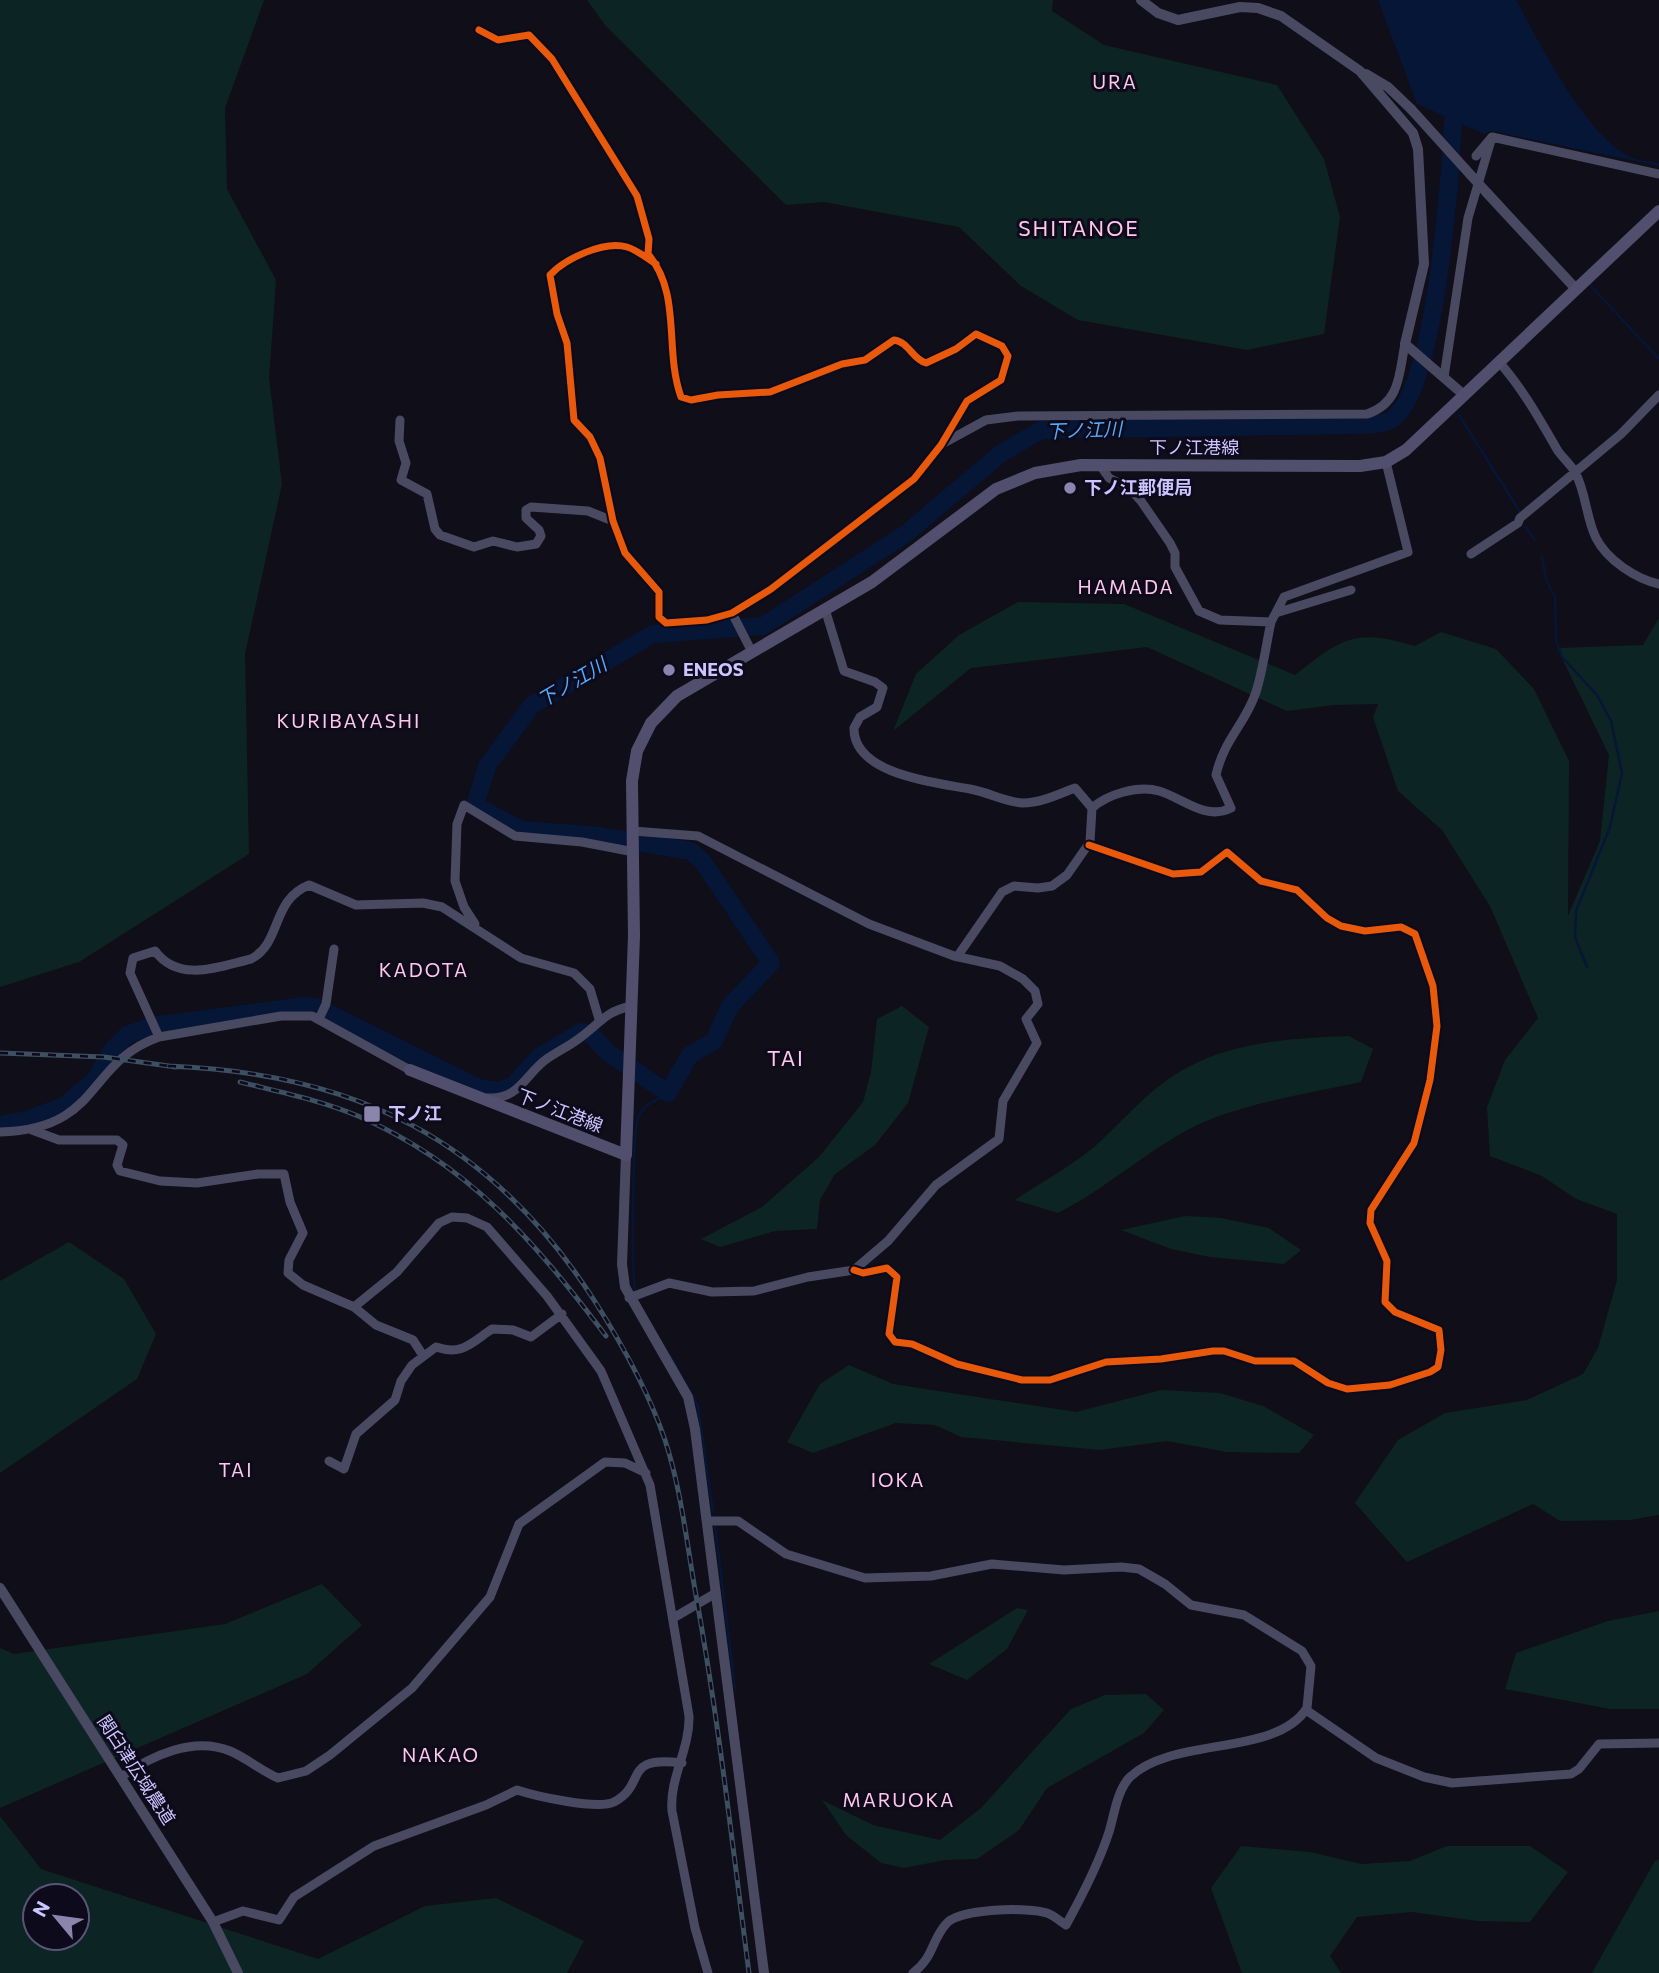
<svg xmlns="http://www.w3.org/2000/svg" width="1659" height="1973" font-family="Commissioner,'Noto Sans JP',sans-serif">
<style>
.green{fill:#0d2424;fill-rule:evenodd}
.water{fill:#061637}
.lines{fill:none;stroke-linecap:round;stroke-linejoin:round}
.stream{stroke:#061637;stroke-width:2.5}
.river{stroke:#061637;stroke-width:18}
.minor{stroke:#4a4962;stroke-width:9}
.tertiary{stroke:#4a4962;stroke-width:10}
.secondary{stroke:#514f6d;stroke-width:12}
.rail-casing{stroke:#3d5062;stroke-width:5}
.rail{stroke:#0d0a1c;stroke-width:2.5;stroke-dasharray:8;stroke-linecap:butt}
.tertiary-bridge{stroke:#4a4962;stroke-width:10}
.cycleway-casing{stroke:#0d0a1c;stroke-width:11}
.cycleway{stroke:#e8590c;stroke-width:7}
.poi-dot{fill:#8b85ae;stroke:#0d0a1c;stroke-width:2.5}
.labels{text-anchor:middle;stroke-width:6;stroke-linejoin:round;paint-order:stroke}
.street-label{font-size:18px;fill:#cdc5ff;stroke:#0d0a1c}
.poi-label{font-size:18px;font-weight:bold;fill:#cdc5ff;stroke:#0d0a1c;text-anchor:start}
.neighbourhood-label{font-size:19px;letter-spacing:2px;fill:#ffc7ea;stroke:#0d0a1c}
.water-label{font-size:19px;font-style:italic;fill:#53acff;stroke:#0d0a1c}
.quarter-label{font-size:21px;letter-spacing:2px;fill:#ffc7ea;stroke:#0d0a1c}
</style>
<rect width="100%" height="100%" fill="#100e18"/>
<path class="green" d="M0 0H264L225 108 227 189 276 280 269 378 282 484 245 654 249 854 79 962 0 987Z
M587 0H1053L1052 11 1104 45 1277 85 1324 159 1340 217 1324 334 1247 350 1078 320 1021 286 959 227 824 202 786 205 605 25Z
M1018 602 1124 604 1295 675C1342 638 1355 628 1415 646L1441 632 1496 649 1534 689 1569 761 1568 916 1600 841 1609 755 1557 648 1643 645 1659 618V1515L1630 1520 1560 1521 1533 1504 1407 1562 1355 1503 1398 1440 1445 1413 1527 1400 1583 1374 1598 1348 1617 1280V1214L1576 1199 1542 1176 1490 1156 1487 1107 1505 1060 1538 1018 1490 906 1442 830 1398 791 1373 717 1378 704 1334 705 1287 711 1147 647 971 668 893 731 916 674 959 635Z
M902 1006 929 1027 908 1103 875 1145 835 1174 820 1200 817 1229 775 1231 720 1247 701 1239 762 1207 819 1157 863 1102 871 1072 877 1019Z
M1349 1036 1373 1049 1361 1082C1314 1092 1264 1100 1219 1116 1160 1137 1114 1185 1058 1213L1015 1200C1043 1181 1078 1163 1103 1139 1130 1113 1154 1085 1188 1067 1237 1041 1295 1038 1349 1036Z
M1185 1216 1221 1218 1269 1228 1301 1250 1284 1264 1210 1257 1171 1249 1121 1230Z
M69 1242 124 1279 156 1334 137 1379 0 1473V1281Z
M849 1365 893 1384 1076 1412 1161 1390 1220 1393 1263 1406 1314 1435 1299 1453 1227 1452 1167 1441 1100 1450 961 1437 935 1425 896 1423 813 1453 787 1442 820 1384Z
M322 1584 362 1625 307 1674 0 1808V1648L14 1654 225 1624Z
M1017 1608 1028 1610 1007 1649 967 1680 929 1664Z
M1659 1611V1709H1610L1505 1689 1516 1653 1608 1621Z
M1146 1694 1164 1710 1144 1733 1047 1788 1019 1830 977 1859 945 1860 904 1868 881 1863 846 1835 822 1800 873 1825 940 1840 981 1808 1071 1709 1105 1695Z
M0 1816 41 1869 318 1959 425 1906 496 1898 584 1941 567 1973H0ZM35 1896H77V1938H35Z
M1241 1846 1310 1852 1361 1864 1410 1861 1447 1846H1530L1568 1872 1530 1922 1478 1921 1412 1912 1357 1917 1330 1956 1341 1973H1242L1211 1888Z
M1659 1859V1973H1592L1655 1861Z"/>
<path class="water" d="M1378 0H1516C1542 46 1579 123 1623 153 1632 160 1648 161 1659 163V166L1492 131 1484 134 1417 104Z"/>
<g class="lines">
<path class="stream" d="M1591 286 1659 359
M1459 415 1520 512
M1525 526 1535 540
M1542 556 1546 580 1555 597 1556 640 1562 657 1597 695 1611 721 1622 773 1610 827 1576 911 1575 937 1587 967
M636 1295C631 1278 632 1128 639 1115 645 1103 658 1100 668 1093
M670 1355 698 1406 713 1512
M715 1525 735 1688"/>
<path class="river" d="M0 1125 27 1120 64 1106 94 1081 113 1049 127 1035 152 1026 305 1006 318 1008 479 1088 498 1091 513 1086 539 1057 581 1032 591 1034 607 1052 668 1093 690 1055 714 1041 730 1006 771 963 703 862 691 851 591 835 521 830 480 808 476 802 487 766 532 705 653 634 763 626 907 533 1000 454 1041 430 1351 425C1366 424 1386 427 1397 415 1436 375 1450 182 1453 122"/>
<path class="minor" d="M479 30 498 40 529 35 552 59 637 196 649 239 648 254C682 294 664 350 681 397L691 400 718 395 770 392 842 364 865 360 894 340C909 342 912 359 926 363L956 349 976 334 1002 346 1008 356 1001 380 967 401 941 445 914 479 771 589 732 613 707 620 666 623 659 617V592L625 553 613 521 600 458 590 437 574 420 567 343 557 314 550 275C565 259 604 240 627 247 637 250 647 258 656 264
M1476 156 1492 137 1659 174
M1499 362C1523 389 1540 420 1558 451 1563 458 1570 464 1575 472 1586 492 1586 518 1596 538 1607 560 1636 579 1659 584
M1444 377 1468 218 1492 137
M400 420 399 441 406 463 401 480 427 494 435 529 440 535 474 547 493 541 517 547 536 544 541 536 539 530 526 518V510L531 507 588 511 613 521
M942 444 986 420 1018 416 1367 414C1401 403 1399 372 1405 344
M1471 554 1518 523 1520 518 1621 434 1659 395
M825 609 844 671 875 682 883 688 877 707 860 717 854 728C853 775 938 783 970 789 988 792 1005 802 1023 803 1041 803 1059 794 1075 788L1092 808 1090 842 1067 875 1052 886 1038 888 1014 886 1002 892 957 957
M1279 612 1351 590
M732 613 752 652
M1271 622 1284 597 1408 552 1386 462
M1092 808C1108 794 1138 785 1159 791 1183 798 1205 821 1231 808L1216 775C1224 739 1246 723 1256 692 1263 670 1266 645 1271 622L1220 620 1199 611 1175 567V553L1170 543 1141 501 1129 488 1109 478 1100 465
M475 924 464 907 455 881 457 824 464 805 515 836 582 842 634 852
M319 1019 326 1004 334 949
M159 1037 130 973 133 958 155 951C179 983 217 967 251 959 282 943 271 900 309 885L356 905 423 903 442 907 521 958 574 973 590 989 599 1019
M487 1098C518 1100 524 1077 544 1061 556 1052 570 1046 581 1037 601 1022 605 1012 631 1006
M32 1130 59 1140H117L123 1145 117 1165 120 1171 160 1181 197 1183 258 1174H284L290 1202 303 1233 289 1260 288 1273 303 1285 354 1307 397 1272 439 1223 452 1217 467 1218 487 1227 547 1296 601 1371 650 1485 689 1716C690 1749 669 1779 672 1811L695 1928 708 1973
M0 1132C103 1129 85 1063 159 1037L281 1016H312L410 1070
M854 1270 863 1273 887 1268 897 1277 889 1334 895 1342 912 1344 957 1364 1022 1380H1050L1106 1362 1161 1359 1213 1351H1224L1255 1361H1294L1328 1383 1347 1389 1390 1385 1430 1372 1438 1367 1441 1350 1439 1330 1395 1312 1385 1302 1387 1261 1370 1223 1371 1210 1414 1143 1430 1080 1437 1026 1433 986 1415 934 1401 927 1365 931 1341 926 1327 918 1297 890 1261 881 1227 852 1201 872 1173 874 1089 845
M629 1298 669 1283 712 1292 754 1291 808 1277 854 1270 888 1241 936 1185 999 1139 1003 1101 1037 1043 1026 1019 1038 1004 1035 991 1023 979 1000 966 954 956 869 924 698 836 633 831
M354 1307 376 1325 413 1340 422 1354
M329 1461 344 1469 356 1434 395 1400 401 1381 412 1365 436 1347C462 1356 471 1343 492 1329L513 1330 531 1337 562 1314
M707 1521H738L786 1554 865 1578 931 1576 992 1564 1064 1570 1121 1567 1139 1569 1165 1584 1191 1605 1244 1615 1302 1651 1311 1666 1307 1708C1276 1757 1173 1736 1130 1777 1117 1790 1114 1816 1109 1832 1099 1863 1082 1896 1066 1925 1060 1921 1053 1915 1047 1913 1029 1907 959 1908 946 1924 931 1941 934 1957 913 1973
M675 1617 716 1593
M1306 1710 1376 1758 1424 1777 1452 1783 1571 1774 1579 1769 1599 1744 1659 1743
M121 1777C151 1756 193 1736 230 1751 247 1758 261 1771 278 1778L306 1771 330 1755 412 1688 490 1597 519 1524 605 1462 625 1463 646 1473
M213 1922 243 1911 279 1920 294 1897 374 1846 486 1805 517 1790C535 1796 597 1810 614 1802 648 1784 621 1755 682 1763"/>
<path class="tertiary" d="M1141 0 1158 13 1178 20 1240 7 1258 8 1281 16 1360 71 1413 133 1418 149 1424 264 1405 344 1464 395
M1366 74 1388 87 1411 109
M1487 193 1576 289
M626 1155 622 1264 625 1287 688 1397 695 1429 764 1973
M0 1588 213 1922 238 1973"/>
<path class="secondary" d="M410 1070 626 1155 634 936 632 781 637 751 651 723 677 696 872 582 996 489 1035 473 1081 465 1360 466 1386 462 1406 450 1659 211"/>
<g class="rail-casing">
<path id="rail" d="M0 1053 104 1057 176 1067
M168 1066C356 1073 491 1140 594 1300 622 1344 648 1390 665 1440 682 1492 687 1547 697 1601 719 1724 733 1849 749 1973
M240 1082C280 1092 320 1100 358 1116 469 1164 535 1242 606 1336"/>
</g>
<use href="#rail" class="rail"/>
<path class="tertiary-bridge" d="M1411 109 1487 193"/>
<g class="cycleway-casing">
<path id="cycleway" d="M479 30 498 40 529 35 552 59 637 196 649 239 648 254C682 294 664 350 681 397L691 400 718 395 770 392 842 364 865 360 894 340C909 342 912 359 926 363L956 349 976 334 1002 346 1008 356 1001 380 967 401 941 445 914 479 771 589 732 613 707 620 666 623 659 617V592L625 553 613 521 600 458 590 437 574 420 567 343 557 314 550 275C565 259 604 240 627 247 637 250 647 258 656 264
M854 1270 863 1273 887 1268 897 1277 889 1334 895 1342 912 1344 957 1364 1022 1380H1050L1106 1362 1161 1359 1213 1351H1224L1255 1361H1294L1328 1383 1347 1389 1390 1385 1430 1372 1438 1367 1441 1350 1439 1330 1395 1312 1385 1302 1387 1261 1370 1223 1371 1210 1414 1143 1430 1080 1437 1026 1433 986 1415 934 1401 927 1365 931 1341 926 1327 918 1297 890 1261 881 1227 852 1201 872 1173 874 1089 845"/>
</g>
<use href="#cycleway" class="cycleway"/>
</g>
<g class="poi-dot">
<circle cx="1070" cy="488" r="7"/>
<circle cx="669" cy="670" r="7"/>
<rect x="363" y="1105" width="18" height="18" rx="3.5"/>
</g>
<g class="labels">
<g class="street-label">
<text x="1194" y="454">下ノ江港線</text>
<text transform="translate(560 1111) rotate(21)" y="6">下ノ江港線</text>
<text transform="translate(136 1770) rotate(57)" y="6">関臼津広域農道</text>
</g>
<g class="poi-label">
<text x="1084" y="494">下ノ江郵便局</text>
<text x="683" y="676">ENEOS</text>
<text x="388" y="1120">下ノ江</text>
</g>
<g class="neighbourhood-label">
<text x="1115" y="89">URA</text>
<text x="1126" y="594">HAMADA</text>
<text x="349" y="728">KURIBAYASHI</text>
<text x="424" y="977">KADOTA</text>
<text x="236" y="1477">TAI</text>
<text x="898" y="1487">IOKA</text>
<text x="441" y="1762">NAKAO</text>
<text x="899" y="1807">MARUOKA</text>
</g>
<g class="water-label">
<text transform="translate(1084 430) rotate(-2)" y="7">下ノ江川</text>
<text transform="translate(572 682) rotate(-31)" y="7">下ノ江川</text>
</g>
<g class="quarter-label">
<text x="1079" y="236">SHITANOE</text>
<text x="786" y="1066">TAI</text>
</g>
</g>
<g transform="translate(56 1917) rotate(299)"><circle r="33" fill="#0d0a1c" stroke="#5a5577" stroke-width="2"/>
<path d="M0-5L12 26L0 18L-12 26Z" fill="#8b85ae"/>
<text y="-10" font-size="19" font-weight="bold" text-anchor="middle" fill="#cdc5ff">N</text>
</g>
</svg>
